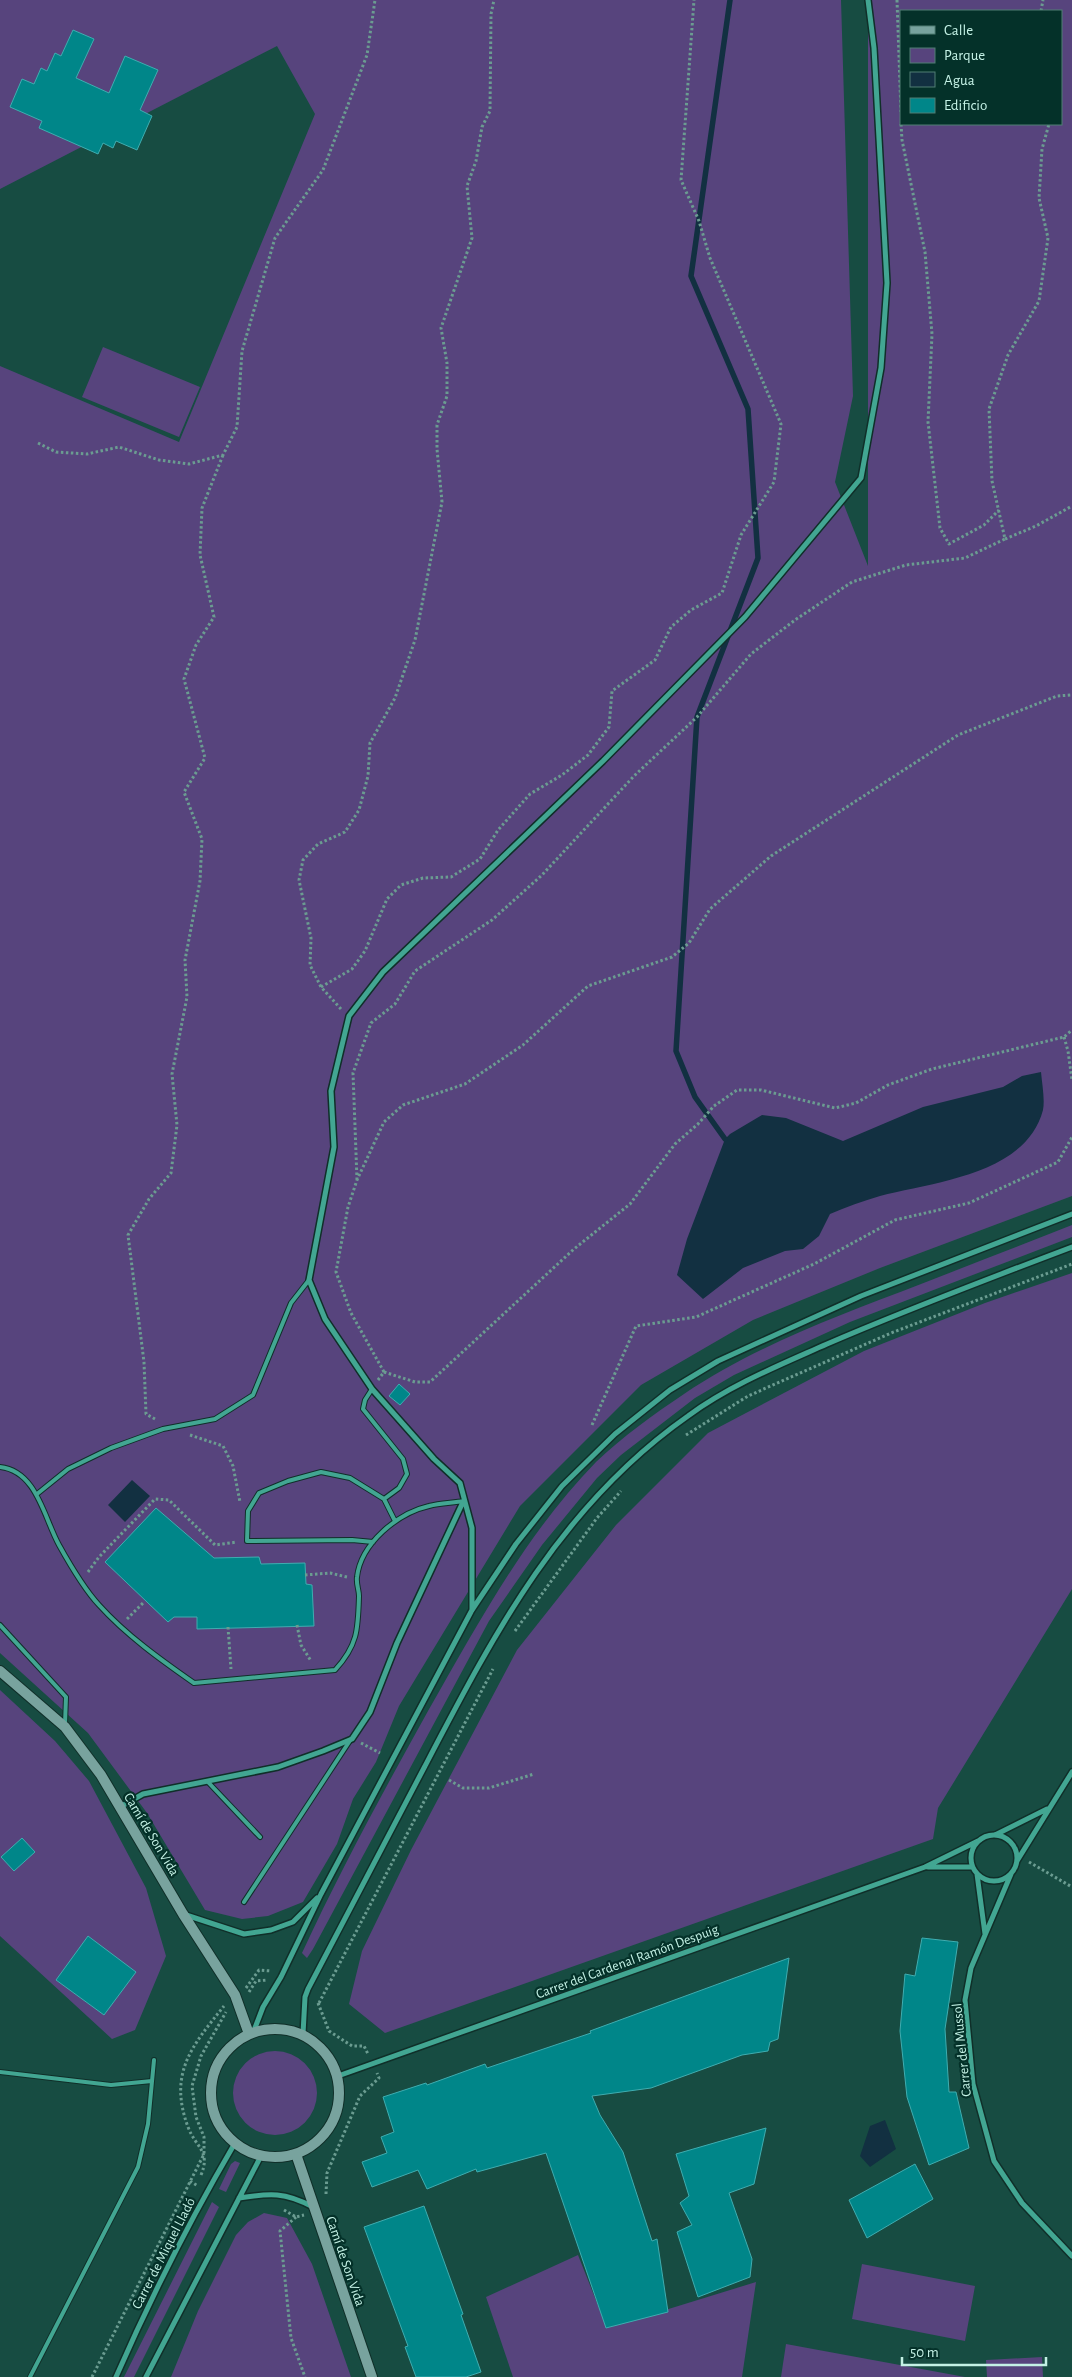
<svg xmlns="http://www.w3.org/2000/svg" width="1072" height="2377" font-family="'Alegreya Sans',sans-serif">
<style>
.green{fill:#57447d;fill-rule:evenodd}
.water{fill:#123041}
.lines{fill:none;stroke-linecap:round;stroke-linejoin:round}
.stream{stroke:#123041;stroke-width:5.5}
.building{fill:#008689;stroke:#3fadb0}
.lane-casing{stroke:#102f29;stroke-width:6}
.street-casing{stroke:#102f29;stroke-width:8}
.secondary-casing{stroke:#102f29;stroke-width:12}
.path{stroke:#6b9c91;stroke-width:3;stroke-dasharray:2.5 2.5;stroke-linecap:butt}
.lane{stroke:#42a692;stroke-width:4}
.street{stroke:#42a692;stroke-width:5}
.secondary{stroke:#78a39e;stroke-width:10}
.labels{text-anchor:middle;stroke-width:4.5;stroke-linejoin:round;paint-order:stroke}
.street-label{font-size:14px;fill:#c4f1e5;stroke:#043129}
</style>
<rect width="100%" height="100%" fill="#174c42"/>
<path class="green" d="M0 0H841L853 396 835 482 868 566V0H1072V1196L880 1268 753 1320 641 1385 520 1506 399 1706 376 1762 353 1799 337 1844 303 1902 268 1916 242 1919 205 1910 147 1813 88 1733 0 1653V366L179 442 315 114 277 46 0 189ZM901 11H1061V124H901Z
M103 347 200 387 179 437 82 397Z
M1072 1225V1237L850 1322 734 1375 695 1398 621 1455 597 1478 542 1545 489 1621 313 1949 307 1958 302 1953C340 1871 384 1790 428 1711 478 1624 525 1535 596 1462 622 1437 654 1414 684 1394 757 1345 840 1315 921 1284 972 1264 1022 1245 1072 1225Z
M1072 1273V1589L938 1808 933 1839 385 2033 349 2004 362 1951 411 1850 517 1650 616 1525 708 1433 864 1351 985 1303Z
M0 1690 55 1741 89 1781 146 1888 166 1956 135 2030 112 2039 0 1936Z
M233 2093a42 42 0 1 1 84 0a42 42 0 1 1-84 0Z
M235 2161 240 2163 226 2192 219 2189 231 2164Z
M212 2202 219 2207 134 2377H124Z
M264 2213 287 2218 312 2264 351 2377H171L198 2311 236 2235 248 2222Z
M578 2255 607 2328 756 2282 742 2377H513L486 2297Z
M862 2264 975 2286 965 2341 852 2319Z
M786 2344 965 2377H781Z
M1042 2357 1043 2377H987L986 2360Z"/>
<path class="water" d="M1041 1072C1042 1084 1045 1099 1043 1110 1026 1175 933 1182 880 1196 863 1201 846 1207 830 1214L819 1236 803 1249 785 1251 743 1268 703 1299 677 1275 687 1239 725 1139 730 1134 762 1115 786 1118 843 1141 923 1107 1003 1087 1022 1076Z
M132 1480 150 1496 125 1522 108 1505Z
M885 2120 896 2149 870 2167 860 2156 870 2126Z"/>
<g class="lines">
<path class="stream" d="M725 1139 695 1097 676 1051 697 717 758 558 748 409 691 276 730 0"/>
</g>
<path class="building" d="M73 30 94 39 76 78 109 93 125 56 158 70 140 110 152 116 137 150 116 141 113 148 103 143 98 154 39 128 42 121 10 107 22 79 34 84 41 68 47 71 55 53 61 56Z
M399 1384 410 1394 400 1405 389 1396Z
M156 1508 214 1558 259 1557 261 1564 305 1563 306 1584 312 1585 314 1626 197 1629V1617H174L168 1622 105 1562Z
M22 1838 35 1852 14 1871 1 1857Z
M88 1936 136 1972 104 2015 56 1980Z
M922 1938 958 1942 945 2029 949 2092H956L969 2148 929 2165 907 2097 900 2031 905 1974 915 1976Z
M789 1958 778 2039 770 2042 768 2051 742 2055 651 2088 592 2096 600 2115 623 2152 652 2241 657 2239 668 2312 606 2328 546 2153 477 2172 476 2169 427 2189 418 2170 372 2187 362 2162 387 2153 381 2137 394 2132 383 2097 426 2083 427 2085 485 2064 487 2068 591 2033 590 2031Z
M766 2128 754 2184 729 2193 752 2259 750 2277 698 2297 677 2232 692 2225 680 2203 689 2196 676 2154Z
M915 2164 933 2199 867 2238 849 2200Z
M424 2206 463 2314 461 2315 481 2372 466 2377H416L405 2347 408 2346 364 2227Z"/>
<g class="lines">
<g class="lane-casing">
<path id="lane" d="M372 1389 365 1400 363 1409 403 1459 407 1474 399 1488 384 1499
M0 1467C37 1471 44 1518 59 1545 69 1563 85 1590 99 1605 126 1635 161 1660 194 1683L335 1670C358 1645 358 1629 359 1596 359 1590 356 1584 357 1577 361 1543 398 1513 429 1506 440 1503 452 1503 464 1501
M37 1494 68 1469 111 1448 163 1429 215 1419 253 1395 291 1303 309 1280
M373 1542 352 1540 247 1541 248 1511 259 1493 288 1481 321 1472 350 1478 384 1499 395 1521
M0 1625 66 1697 65 1724
M207 1781 260 1837
M244 1902 351 1739
M0 2072 111 2085 152 2081
M30 2377 138 2167 148 2124 154 2060"/>
</g>
<g class="street-casing">
<path id="street" d="M472 1610V1528L460 1483 434 1459 372 1389 325 1319 309 1280 334 1147 331 1091 349 1016 383 972 603 761 745 617 861 478 881 368 887 283 874 48 868 0
M120 1807 143 1794 278 1767 323 1751 352 1739 370 1712 397 1643 463 1502
M971 1858a23 23 0 1 1 46 0a23 23 0 1 1-46 0Z
M995 1835 1047 1809
M1017 1861 1072 1772
M928 1867H972
M977 1874 985 1934
M1011 1874 971 1968 965 2000 973 2084 994 2161 1022 2203 1072 2256
M186 1915 244 1934 271 1930 293 1922 317 1898
M253 2033 263 2007 281 1977 321 1894 472 1610 516 1544 562 1486 615 1434 670 1390 718 1361 861 1296 1072 1214
M303 2034 305 1997 308 1989C347 1915 386 1840 425 1766 495 1632 561 1505 688 1416 730 1385 780 1365 827 1344 908 1309 990 1278 1072 1247
M338 2076 925 1867 980 1840
M239 2198C270 2193 285 2192 313 2207
M116 2377C151 2297 191 2218 235 2143
M146 2377 261 2156"/>
</g>
<g class="secondary-casing">
<path id="secondary" d="M0 1671 65 1727 101 1775 183 1914 235 1995 249 2034
M211 2093a64 64 0 1 1 128 0a64 64 0 1 1-128 0Z
M296 2154 372 2377"/>
</g>
<path class="path" d="M897 0 901 112
M1041 11 1043 0
M901 124 902 140 925 252 932 334 928 422 940 528 949 544 984 525 999 510
M38 443 56 452 87 454 119 447 159 460 189 464 223 455 237 427 242 351 275 238 323 170 367 55 375 0
M1005 539 1036 526 1072 506
M321 987 352 969 365 951 387 899 401 885 423 878 451 877 480 859 498 830 530 794 562 775 588 755 609 727 612 691 655 660 671 627 691 610 722 593 741 535 774 482 781 424 710 258 699 221 681 180 694 0
M341 1009 321 987 310 965 311 938 299 880 303 860 318 844 345 832 359 810 368 776 370 743 395 698 415 640 442 502 437 449V425L447 396V363L441 328 472 238 467 186 476 161 482 127 490 111 491 14 494 0
M1064 1037 1068 1051 1072 1080
M357 1180 353 1073 371 1023 395 1004 415 971 492 920 542 875 634 776 697 717 751 654 795 620 852 582 906 565 965 558 1005 539 992 481 989 409 1008 355 1039 301 1048 238 1039 198 1042 149 1049 124
M384 1372 415 1382H430L574 1249 630 1204 675 1144 698 1124 714 1106 737 1090H761L835 1108 856 1103 888 1085 932 1069 1064 1037 1072 1030
M378 1380 384 1372 351 1313 336 1272 348 1207 357 1180 384 1122 403 1105 465 1084 523 1045 588 986 672 957 689 943 710 909 771 856 958 735 1057 696 1072 695
M155 1419 146 1414 144 1362 128 1235 149 1199 171 1173 177 1125 172 1074 187 997 185 960 200 881 202 839 184 792 205 758 184 679 196 645 214 617 200 555 202 508 223 455
M592 1425 636 1326 696 1317 814 1264 895 1220 969 1203 1058 1162 1072 1137
M190 1435 223 1446 233 1466 240 1502
M686 1435 748 1396 891 1333 1072 1264
M88 1572 99 1557 155 1499 169 1500 215 1545 237 1542
M305 1575 330 1573 347 1577
M127 1619 144 1602
M297 1625 301 1645 311 1661
M228 1627 231 1669
M515 1631 597 1518 621 1491
M361 1743 380 1753
M449 1780 463 1788H489L534 1774
M1029 1862 1072 1887
M246 1988 259 1970 271 1971
M249 1992 256 1981 267 1980
M318 2003 329 2031 352 2046H364L368 2054
M319 2003 493 1669
M201 2175C211 2151 196 2148 188 2127 168 2073 192 2046 224 2006
M190 2181 198 2186
M326 2194 327 2173 360 2096 379 2078 377 2073
M284 2210 296 2217 304 2215
M296 2217 280 2231 291 2338 305 2377
M92 2377 204 2154V2137L196 2117 192 2086 201 2056 226 2012"/>
<use href="#lane" class="lane"/>
<use href="#street" class="street"/>
<use href="#secondary" class="secondary"/>
</g>
<g class="labels">
<g class="street-label">
<text transform="translate(152 1834) rotate(59)" y="5">Camí de Son Vida</text>
<text transform="translate(627 1961) rotate(-20)" y="5">Carrer del Cardenal Ramón Despuig</text>
<text transform="translate(961 2050) rotate(-96)" y="5">Carrer del Mussol</text>
<text transform="translate(163 2253) rotate(-63)" y="5">Carrer de Miquel Lladó</text>
<text transform="translate(346 2261) rotate(71)" y="5">Camí de Son Vida</text>
</g>
</g>
<rect x="900" y="10" width="162" height="115" fill="#043129" stroke="#517e74"/>
<rect x="910" y="26" width="25" height="8" fill="#78a39e" stroke="#517e74"/>
<text x="944" y="35" font-size="15" fill="#c4f1e5">Calle</text>
<rect x="910" y="48" width="25" height="15" fill="#57447d" stroke="#517e74"/>
<text x="944" y="60" font-size="15" fill="#c4f1e5">Parque</text>
<rect x="910" y="72" width="25" height="15" fill="#123041" stroke="#517e74"/>
<text x="944" y="85" font-size="15" fill="#c4f1e5">Agua</text>
<rect x="910" y="98" width="25" height="15" fill="#008689" stroke="#517e74"/>
<text x="944" y="110" font-size="15" fill="#c4f1e5">Edificio</text>
<path d="M902 2357v8h144v-8" fill="none" stroke="#c4f1e5" stroke-width="2.5"/>
<text x="910" y="2357" font-size="15" fill="#c4f1e5" stroke="#043129" stroke-width="4" paint-order="stroke">50 m</text>
</svg>
